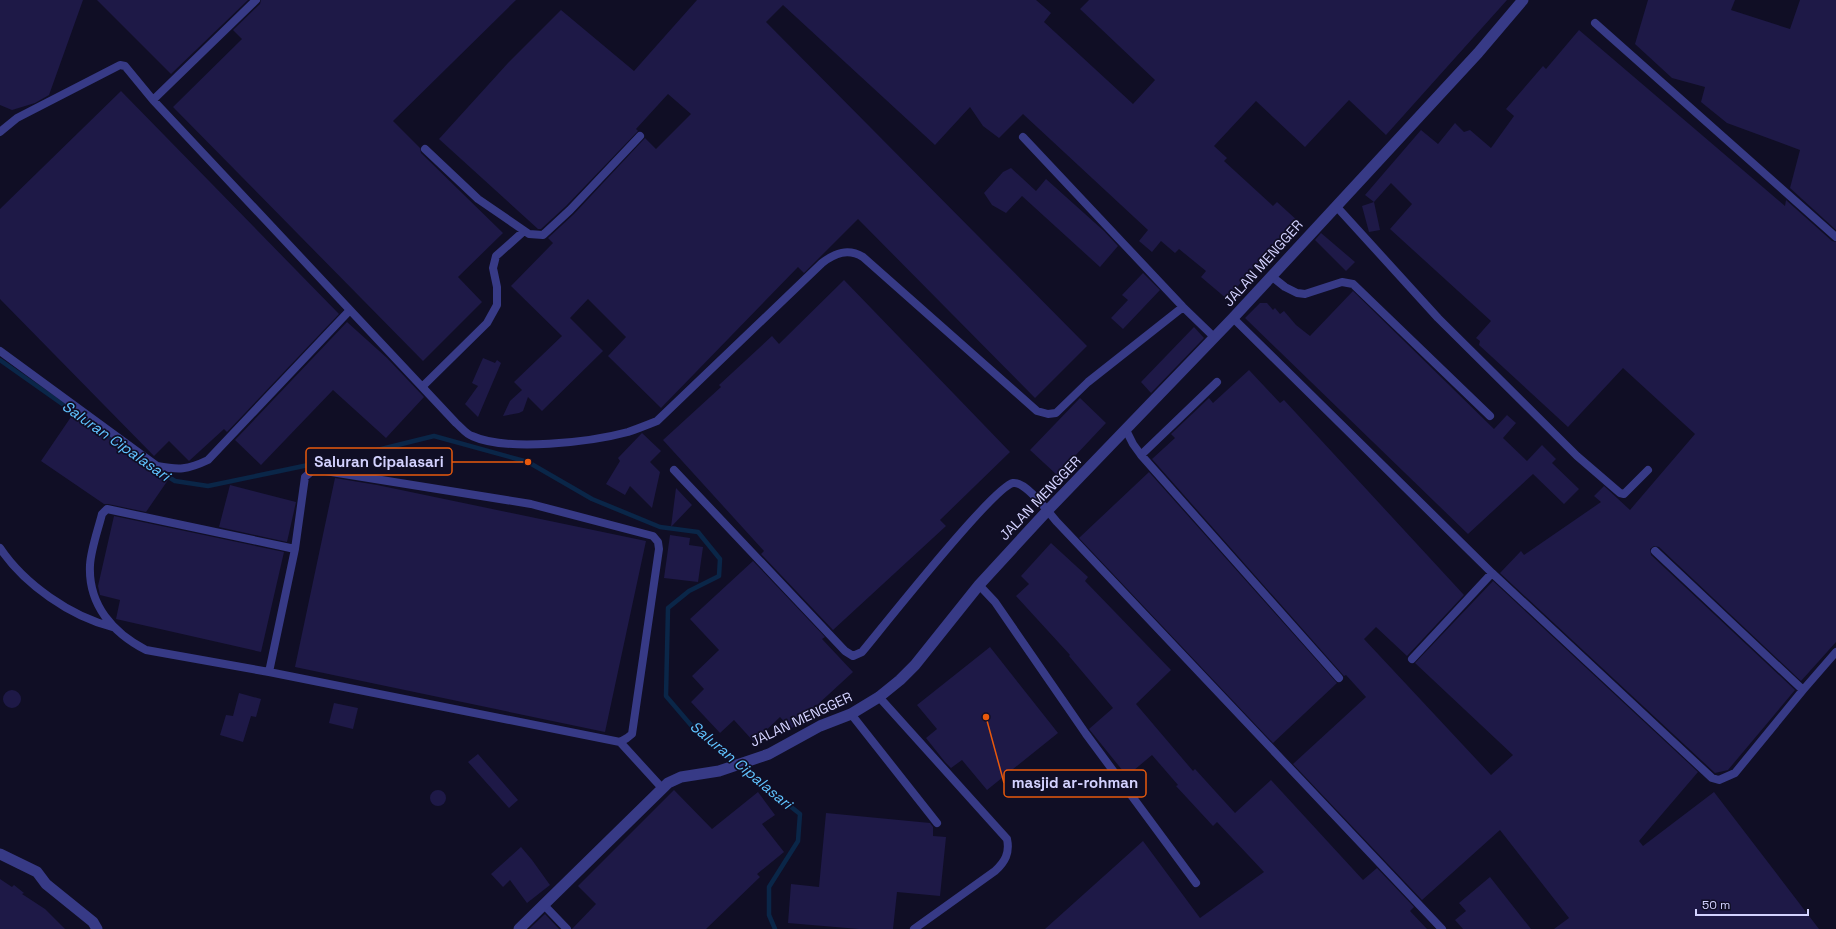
<svg xmlns="http://www.w3.org/2000/svg" width="1836" height="929" font-family="'Space Grotesk',sans-serif">
<style>
.lines{fill:none;stroke-linecap:round;stroke-linejoin:round}
.stream{stroke:#0a2648;stroke-width:4.5}
.building{fill:#1e1947}
.service{stroke:#373a86;stroke-width:8}
.minor{stroke:#373a86;stroke-width:11}
.tertiary{stroke:#373a86;stroke-width:11}
.labels{text-anchor:middle;stroke-width:3.5;stroke-linejoin:round;paint-order:stroke}
.street-label{font-size:14px;fill:#d3d2ff;stroke:#100e25}
.water-label{font-size:15px;font-style:italic;fill:#60c3ff;stroke:#100e25}
.leader{fill:none;stroke:#e8590c;stroke-width:1.5}
.callout-dot{fill:#e8590c;stroke:#100e25;stroke-width:1.5}
.callout{fill:#100e25;stroke:#e8590c;stroke-width:1.5}
.callout-label{font-size:15px;text-anchor:middle;font-weight:bold;fill:#d3d2ff}
</style>
<rect width="100%" height="100%" fill="#100e25"/>
<g class="lines">
<path class="stream" d="M0 360 143 461
M153 467 175 481 208 486 361 454 434 436 528 462 592 499 660 527 698 532 720 559 719 576 689 591 668 608 666 696 696 731 800 814 798 841 769 887V915L775 929"/>
</g>
<path class="building" d="M0 0H83L49 95 35 103 12 110 0 105Z
M97 0H248L171 74Z
M261 0H516L393 121 420 148 421 153 503 233 458 277 482 302 423 361 173 107 242 39 233 30 260 4Z
M697 0H1036L1051 13 1044 22 1133 104 1155 80 1080 9 1089 0H1507L1386 135 1349 100 1305 147 1256 101 1214 146 1227 158 1224 161 1273 206 1277 202 1299 222 1264 261 1261 259 1227 299 1201 277 1206 271 1179 249 1175 253 1161 241 1152 252 1139 241 1148 230 1023 114 999 138 983 126 970 107 935 145 783 5 766 22 1087 346 1035 398 858 219 804 273 798 267 661 408 608 356 626 337 588 299 570 318 603 351 542 411 528 397 523 411 519 413 503 416 510 401 522 390 514 382 562 336 511 286 553 243 548 238 574 214 645 138 656 149 691 114 668 94 636 129 638 131 566 206 541 229H538L439 139 508 63 561 10 634 71Z
M1648 0H1735L1731 10 1790 29 1800 0H1836V230L1790 188 1800 150 1727 123 1701 102 1705 87 1672 78 1635 44Z
M1579 30 1785 206 1786 200 1832 241 1836 242V642L1801 681 1659 547 1654 546 1650 549 1651 555 1795 690 1728 770 1715 773 1500 573 1521 551 1524 555 1601 502 1594 496 1604 486 1630 510 1695 434 1623 368 1568 427 1479 345 1480 341 1476 338 1491 321 1390 229 1412 204 1391 183 1374 202 1365 195 1421 130 1438 144 1455 123 1464 132 1470 130 1491 148 1514 116 1506 109 1543 66 1546 69Z
M121 91 339 314 227 432 224 429 189 461 169 441 154 456 0 299V209Z
M1011 168 1036 191 1046 179 1104 231 1118 246 1100 267 1022 196 1006 213 992 205 984 193 1003 172Z
M1374 202 1380 230 1369 232 1362 206Z
M1321 233 1355 262 1346 271 1315 240Z
M1143 273 1160 290 1123 329 1111 318 1128 300 1122 295Z
M844 280 1010 452 940 520 946 526 833 630 761 554 764 551 663 440 721 387 719 385 772 336 779 344Z
M1353 291 1494 429 1507 415 1516 423 1503 438 1527 461 1542 445 1556 459 1552 463 1579 489 1564 504 1533 474 1468 534 1245 318 1260 303H1267L1273 310 1275 308 1280 314 1284 311 1296 325 1310 336Z
M347 322 387 358 424 397 386 438 333 390 261 465 235 440Z
M1194 327 1204 338 1151 393 1141 382Z
M483 358 495 363 497 360 501 363 478 417 465 404 478 386 472 383Z
M1249 370 1280 403 1284 400 1464 595 1407 656 1376 627 1364 639 1491 775 1513 755 1415 663 1493 581 1698 772 1639 841 1643 846 1714 792 1819 929H1554L1569 918 1500 830 1422 900 1293 764 1366 697 1346 675 1344 676 1152 459 1175 438 1171 434 1209 398 1213 403Z
M1080 398 1106 423 1057 475 1030 450Z
M73 414 168 480 146 512 108 504H104L41 461Z
M642 433 661 451 650 462 660 472 652 508 630 486 625 495 606 484 620 461 618 458Z
M1149 472 1337 683 1273 743 1079 538Z
M335 478 377 485 646 541 605 732 295 667Z
M230 485 296 502 287 542 219 527Z
M676 488 692 505 671 527Z
M114 516 284 552 261 652 116 619 120 600 100 595 98 586Z
M670 535 690 538 689 545 703 547 698 582 664 578Z
M1051 543 1088 577 1085 581 1171 670 1136 704 1193 771 1195 769 1235 813 1271 780 1363 880 1377 868 1414 907 1410 911 1427 929H1045L1143 841 1200 918 1264 872 1217 822 1213 826 1176 786 1178 785 1152 755 1127 776 1089 729 1113 708 1069 656 1070 655 1016 596 1029 584 1021 576Z
M753 561 825 637 822 639 853 672 791 729 780 717 754 742 734 720 720 733 691 702 704 689 692 676 719 650 690 619Z
M990 647 1058 733 987 790 962 760 951 768 945 762 926 738 937 729 917 705Z
M3 699a9 9 0 1 1 18 0a9 9 0 1 1-18 0Z
M239 693 261 699 256 717 251 716 243 742 220 735 226 715 233 716Z
M334 703 358 708 353 729 329 723Z
M478 754 518 800 509 808 468 762Z
M674 790 712 829 758 792 775 815 762 824 784 852 757 874 760 877 706 929H572L596 904 578 886Z
M430 798a8 8 0 1 1 16 0a8 8 0 1 1-16 0Z
M826 813 930 823 933 827V836L946 837 940 896 897 892 893 929H859L788 923 791 884 819 887Z
M521 847 532 860 550 885 527 903 510 880 503 887 491 874Z
M1490 877 1531 929H1463L1455 920 1466 911 1459 903Z
M0 879 12 887 14 885 24 893 22 894 45 909 65 929H0Z
M545 914 559 929H529Z"/>
<g class="lines">
<path class="service" d="M1595 23 1836 237
M153 100 256 0
M0 132 17 118 120 65 125 66 153 100 456 423C461 427 466 434 472 436 507 452 591 442 628 432 637 429 647 425 657 421L822 263C835 253 848 248 863 257L1037 411 1048 414 1056 413 1088 382 1183 307
M1023 137 1183 307 1214 337
M425 149 478 199 529 234 543 235 570 210 640 136
M1336 206 1438 318 1577 456 1620 493 1624 494 1648 470
M1271 276 1285 287 1297 293 1305 294 1342 282 1353 284 1490 416
M1233 318 1492 573 1712 778 1719 780 1735 773 1803 690
M0 351 157 466C179 470 187 470 208 460L350 310
M423 386 487 323 497 305V287L493 268 496 256 524 231
M1126 430 1133 444 1141 455 1339 678
M1141 455 1217 382
M674 470 845 651 853 656 862 652C882 628 993 487 1013 483 1026 481 1049 513 1057 522L1442 929
M0 548C24 584 71 617 113 627
M295 549 107 509 102 514C98 530 91 549 90 565 88 605 113 633 146 650L269 672 620 742 662 788
M1655 551 1803 690 1836 652
M979 585 995 602 1086 734 1196 883
M1412 659 1492 573
M269 672 295 549 305 477 312 471 319 470 531 504 653 536 658 542 659 549 632 734 627 738 620 742
M879 697 1007 839C1010 853 1005 862 995 871L914 929
M851 714 937 823
M543 904 567 929"/>
<path class="minor" d="M0 854 37 872 46 884 93 922 97 929"/>
<path class="tertiary" d="M519 929 668 783 681 777 719 771 769 754 820 726 851 714 879 697 900 680 915 665 979 585 1047 511 1233 318 1478 53 1523 0"/>
</g>
<g class="labels">
<g class="street-label">
<text transform="translate(1263 263) rotate(-48)" y="5">JALAN MENGGER</text>
<text transform="translate(1040 498) rotate(-46)" y="5">JALAN MENGGER</text>
<text transform="translate(801 719) rotate(-25)" y="5">JALAN MENGGER</text>
</g>
<g class="water-label">
<text transform="translate(116 441) rotate(35)" y="5">Saluran Cipalasari</text>
<text transform="translate(741 765) rotate(40)" y="5">Saluran Cipalasari</text>
</g>
</g>
<path class="leader" d="M528 462L452 462M986 717L1004 783"/>
<g class="callout-dot">
<circle cx="528" cy="462" r="4"/>
<circle cx="986" cy="717" r="4"/>
</g>
<g class="callout">
<rect x="306" y="448" width="146" height="27" rx="4"/>
<rect x="1004" y="770" width="142" height="27" rx="4"/>
</g>
<g class="callout-label">
<text x="379" y="467">Saluran Cipalasari</text>
<text x="1075" y="788">masjid ar-rohman</text>
</g>
<path d="M1696 909v6h112v-6" fill="none" stroke="#d3d2ff" stroke-width="2"/>
<text x="1702" y="909" font-size="12" fill="#d3d2ff" stroke="#100e25" stroke-width="3" paint-order="stroke">50 m</text>
</svg>
